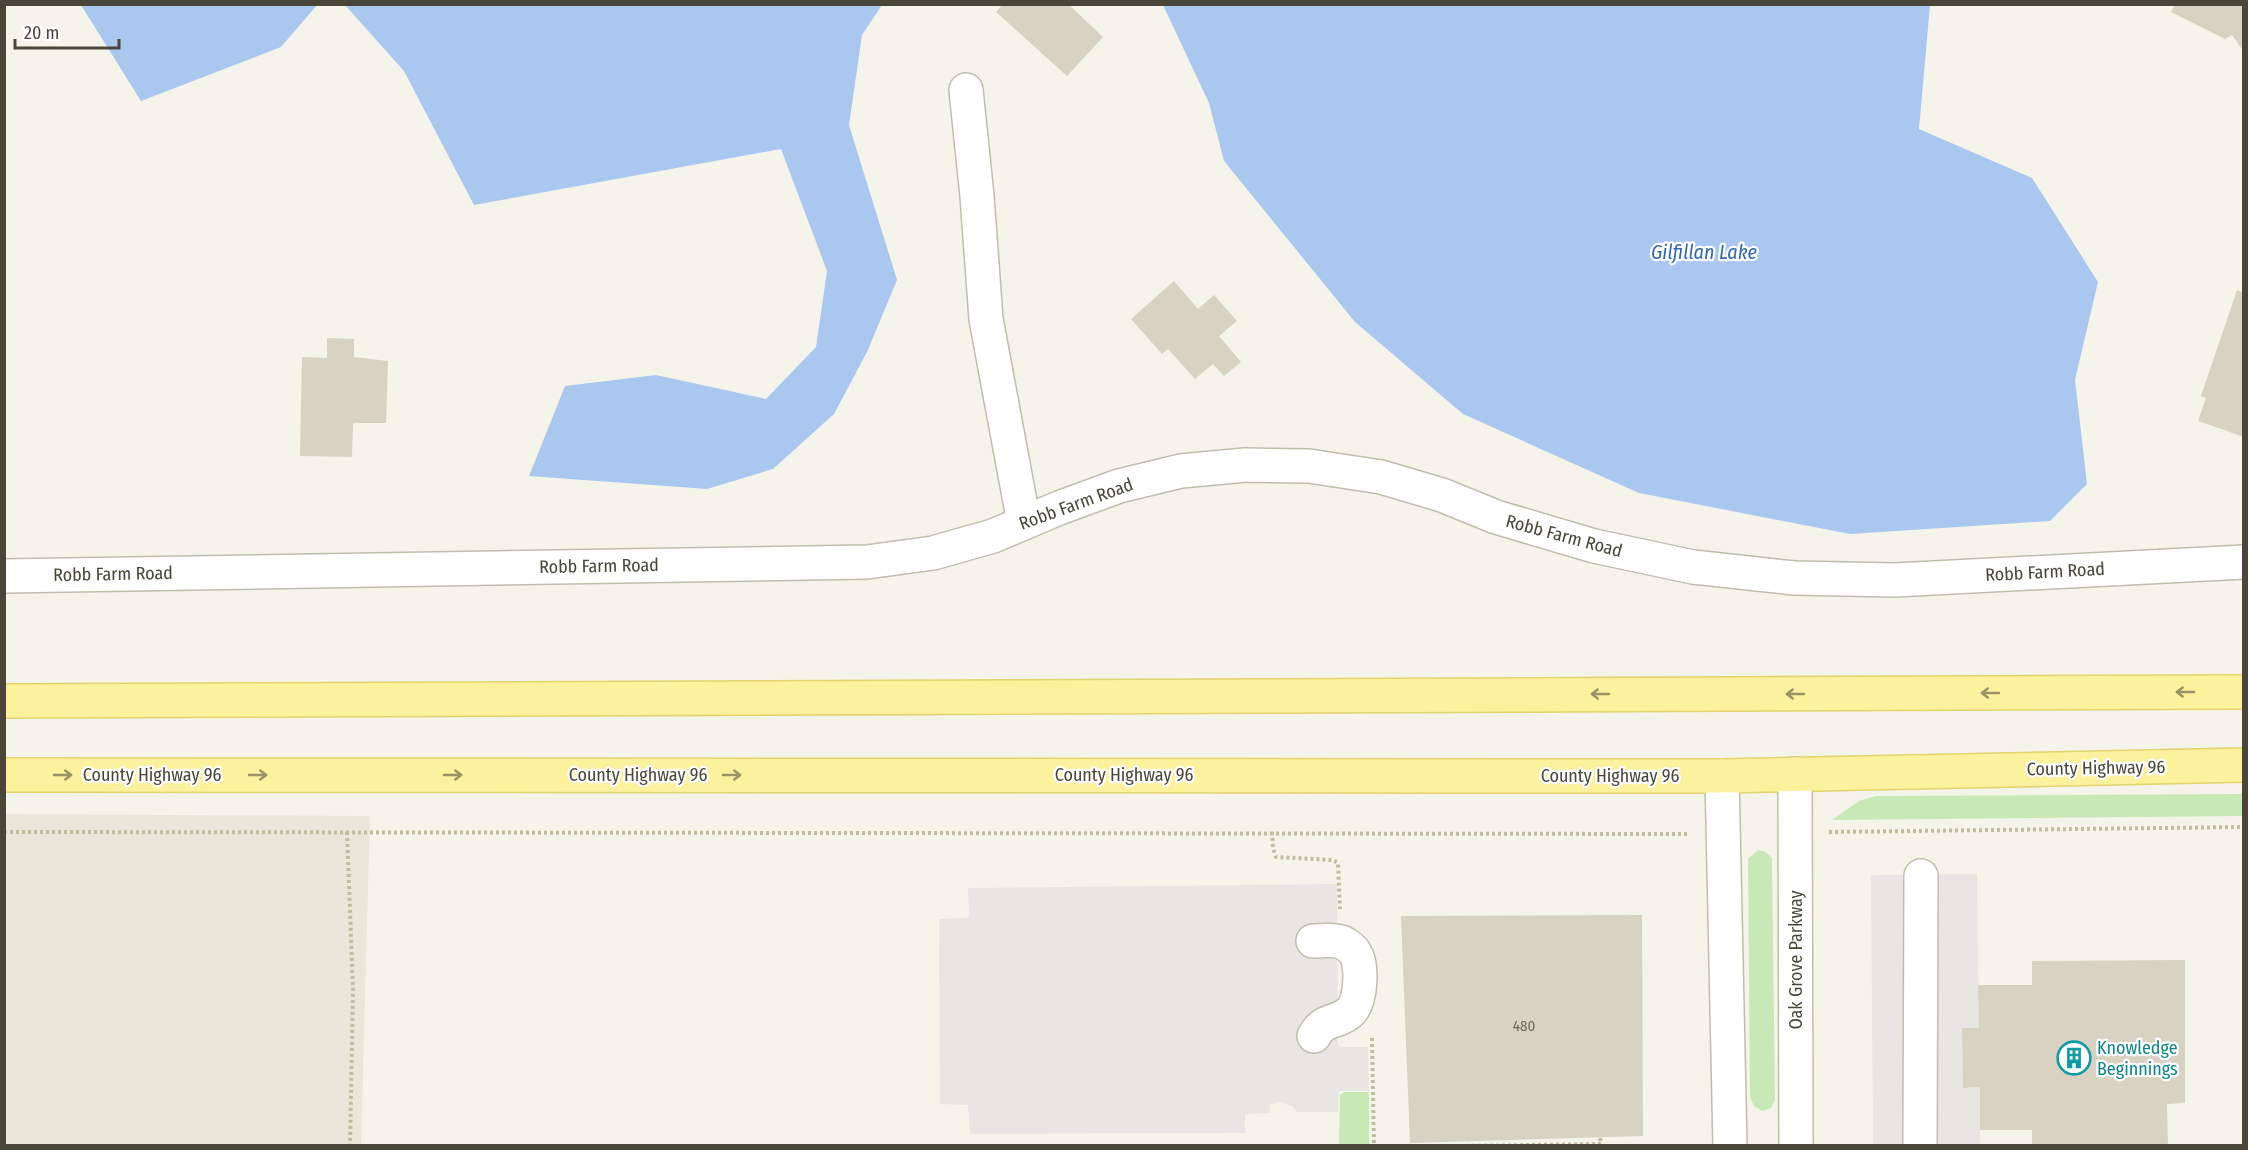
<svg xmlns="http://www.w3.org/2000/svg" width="2248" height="1150" font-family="'Fira Sans Condensed',sans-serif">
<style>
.residential{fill:#e9e7d9}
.green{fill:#c8e8b5}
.parking{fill:#e7e6e2}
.water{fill:#aac7f0}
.building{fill:#d7d2c1}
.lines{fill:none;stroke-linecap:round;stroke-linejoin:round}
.minor-casing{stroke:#c1bdae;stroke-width:36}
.major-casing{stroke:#e2d36c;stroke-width:36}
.path{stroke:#c2bc9f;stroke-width:4;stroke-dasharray:3 3;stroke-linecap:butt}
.minor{stroke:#fff;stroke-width:33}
.major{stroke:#fcf19d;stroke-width:33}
.oneway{stroke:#9a9366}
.labels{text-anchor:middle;stroke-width:4.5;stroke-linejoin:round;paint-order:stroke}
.number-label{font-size:15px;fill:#6c695b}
.street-label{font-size:18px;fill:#494639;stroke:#fff}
.culture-label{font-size:18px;fill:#0d838f;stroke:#fff;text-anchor:start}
.water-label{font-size:20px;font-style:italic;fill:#3367b5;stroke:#fff}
</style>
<rect width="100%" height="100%" fill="#f5f4eb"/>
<path class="residential" d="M5 814 370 816 361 1145H5Z"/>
<path class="green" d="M2243 794V816L1832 820 1859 801 1876 796Z
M1758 850 1766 852 1772 858V863L1775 1100 1771 1108 1762 1111 1754 1106 1750 1097 1748 859Z
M1344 1092H1369V1145H1339L1340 1095Z"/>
<path class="parking" d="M1977 874 1979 1028H1962L1963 1088 1980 1087V1145H1873L1871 875Z
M1337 884 1338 1034 1337 1038 1338 1045 1341 1047H1368L1369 1091H1339L1338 1112H1297L1292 1106 1279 1102 1270 1105V1113L1245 1114V1133L970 1134 968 1105 940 1104 939 919 967 918 969 916 968 888Z"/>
<path class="water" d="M81 5H317L281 47 141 101Z
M345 5H882L862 35 849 125 897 280 867 352 834 414 773 469 707 489 529 476 565 386 656 375 766 399 816 347 827 271 781 149 474 205 404 71Z
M1163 5H1930L1919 129 2032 178 2098 282 2075 380 2087 484 2050 521 1850 534 1639 493 1463 414 1355 322 1224 161 1209 103Z"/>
<path class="building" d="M1003 4H1068L1103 37 1067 76 996 12Z
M2175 4H2244V52L2232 35 2225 39 2171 12Z
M1174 281 1198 309 1214 295 1237 321 1219 336 1241 362 1224 376 1213 364 1195 379 1168 349 1162 354 1131 319Z
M2237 290 2244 293V437L2198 421 2206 398 2201 396Z
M327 338 354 339V357L388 361 386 423H353L352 457 300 456 302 357 327 358Z
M1642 915 1643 1136 1410 1143 1401 916Z
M2185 960V1103L2167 1104 2168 1146H2032V1130H1980V1087L1963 1088 1962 1028H1979L1978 985H2032V961Z"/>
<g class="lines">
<g class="minor-casing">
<path id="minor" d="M966 90 977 196 986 319 1024 523
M4 576 867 562 933 553 993 536 1059 508 1119 486 1181 471 1245 465 1309 466 1381 477 1442 495 1496 517 1594 546 1693 567 1794 578 1895 580 2244 562
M1795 774 1796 1146
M1722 776 1730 1146
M1313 941C1321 941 1333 939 1341 942 1345 943 1353 949 1355 953 1363 965 1361 1001 1351 1011 1339 1024 1324 1017 1314 1036
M1920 1146 1921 876"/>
</g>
<g class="major-casing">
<path id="major" d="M4 701 2244 692
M4 775 1722 776 2244 765"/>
</g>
<path class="path" d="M4 832 1690 834
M347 832 353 990 350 1146
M1272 832 1273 848 1276 857 1333 860 1338 863 1340 909
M1829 832 2244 827
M1372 1038 1374 1146
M1460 1146 1601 1144 1600 1137"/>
<use href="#minor" class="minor"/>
<use href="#major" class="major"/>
</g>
<defs><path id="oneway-shaft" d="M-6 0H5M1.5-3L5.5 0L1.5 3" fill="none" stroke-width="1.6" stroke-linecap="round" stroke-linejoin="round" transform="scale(1.5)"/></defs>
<g class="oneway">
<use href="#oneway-shaft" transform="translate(2185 692) rotate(180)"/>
<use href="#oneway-shaft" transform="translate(1990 693) rotate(180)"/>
<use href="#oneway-shaft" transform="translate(1600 694) rotate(180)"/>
<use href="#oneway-shaft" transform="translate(1795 694) rotate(180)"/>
<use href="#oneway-shaft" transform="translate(63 775)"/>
<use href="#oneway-shaft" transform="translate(258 775)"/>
<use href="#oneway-shaft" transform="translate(453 775)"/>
<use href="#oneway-shaft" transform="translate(732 775)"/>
</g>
<defs>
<g id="building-ring" transform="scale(1.725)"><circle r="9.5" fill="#fff" stroke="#0f9aa8" stroke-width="1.5"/><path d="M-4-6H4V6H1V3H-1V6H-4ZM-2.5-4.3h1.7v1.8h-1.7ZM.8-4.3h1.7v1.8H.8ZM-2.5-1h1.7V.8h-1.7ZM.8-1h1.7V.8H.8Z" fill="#0f9aa8"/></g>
</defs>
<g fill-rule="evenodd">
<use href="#building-ring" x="2074" y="1058"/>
</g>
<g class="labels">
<g class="number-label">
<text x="1524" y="1031">480</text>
</g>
<g class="street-label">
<text transform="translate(1076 504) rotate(-20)" y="6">Robb Farm Road</text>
<text transform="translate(1564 536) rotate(15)" y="6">Robb Farm Road</text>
<text transform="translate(599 566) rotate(-1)" y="6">Robb Farm Road</text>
<text transform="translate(2045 572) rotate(-3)" y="6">Robb Farm Road</text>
<text transform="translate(113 574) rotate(-1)" y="6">Robb Farm Road</text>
<text transform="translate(2096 768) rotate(-1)" y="6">County Highway 96</text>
<text x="152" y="781">County Highway 96</text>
<text x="638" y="781">County Highway 96</text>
<text x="1124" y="781">County Highway 96</text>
<text x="1610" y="782">County Highway 96</text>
<text transform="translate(1796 960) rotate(-90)" y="6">Oak Grove Parkway</text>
</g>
<g class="culture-label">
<text x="2097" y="1054">Knowledge<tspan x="2097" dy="21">Beginnings</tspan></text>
</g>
<g class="water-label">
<text x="1704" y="259">Gilfillan Lake</text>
</g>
</g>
<rect width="2248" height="1150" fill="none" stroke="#494639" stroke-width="12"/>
<path d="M15 39v9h104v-9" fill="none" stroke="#494639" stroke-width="3"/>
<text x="24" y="39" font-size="18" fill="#494639" stroke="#ffffff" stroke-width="4.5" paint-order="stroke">20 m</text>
</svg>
